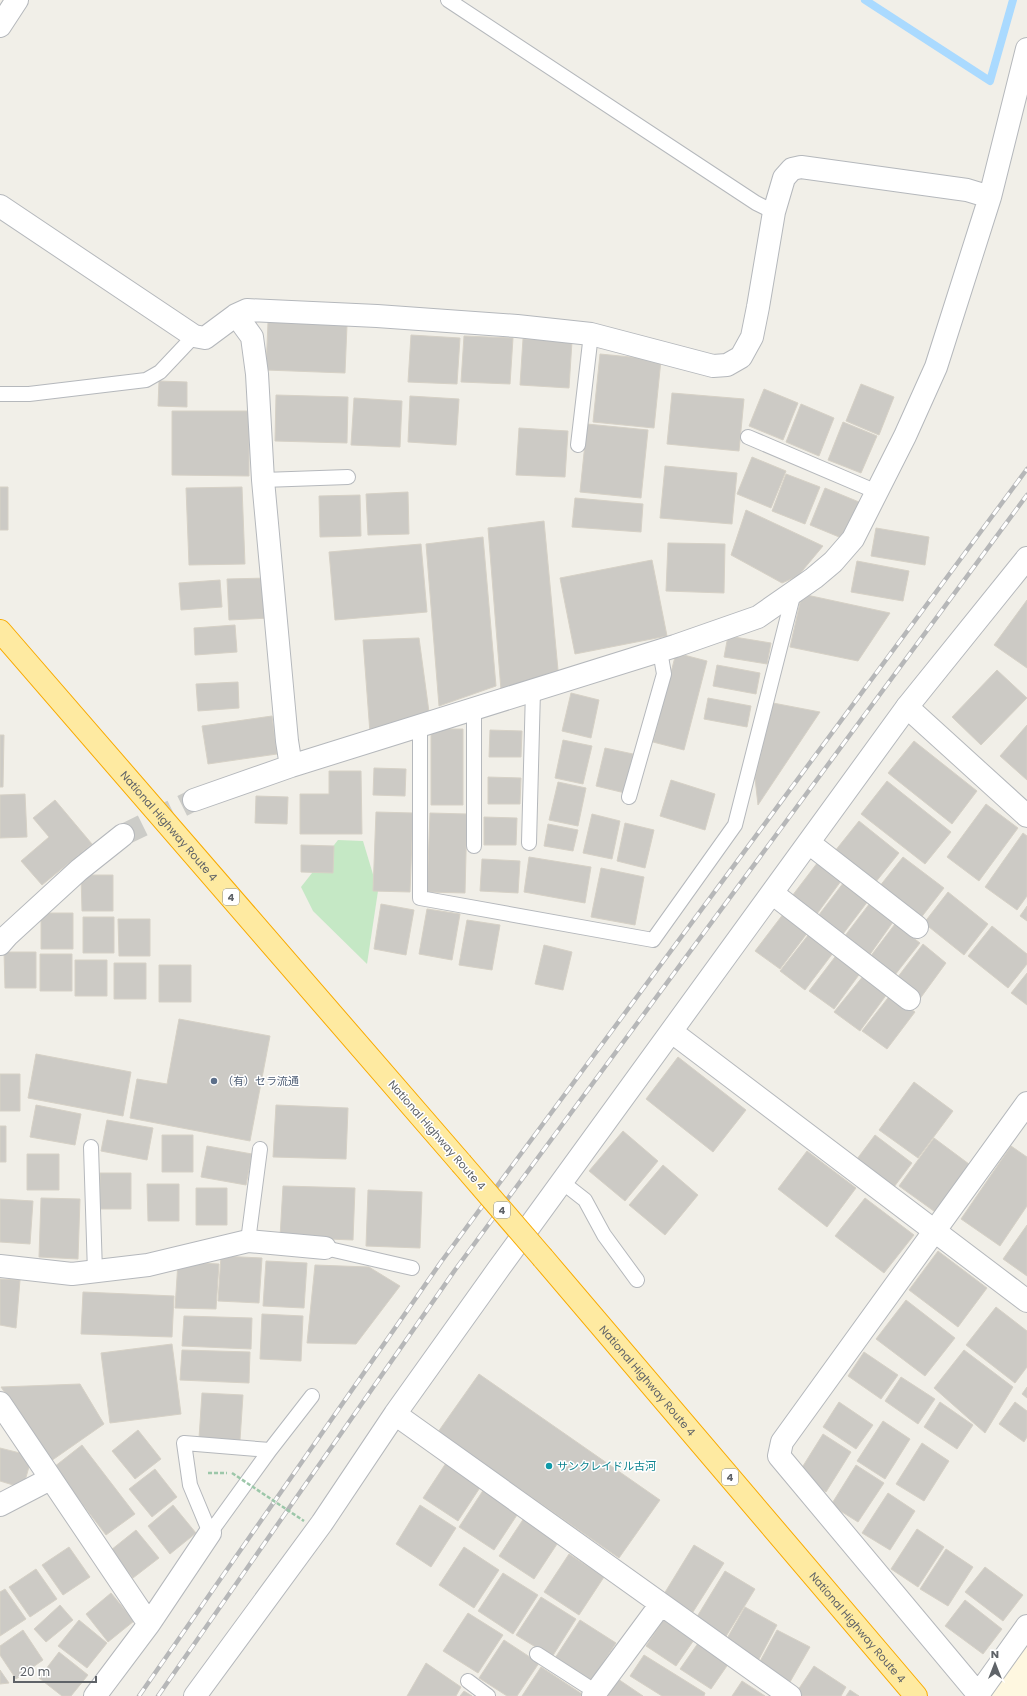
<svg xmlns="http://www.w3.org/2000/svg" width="1027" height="1696" font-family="Poppins,'Noto Sans JP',sans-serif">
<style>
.commercial{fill:#fef7e0}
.green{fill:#c5e8c5}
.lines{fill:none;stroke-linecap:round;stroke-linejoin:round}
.stream{stroke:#aadaff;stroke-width:8}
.building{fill:#cccac5;stroke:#d6d1c6}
.minor-tunnel{stroke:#ccccc8;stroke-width:22;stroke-dasharray:22 11;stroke-linecap:butt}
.service-casing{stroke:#b5b8bc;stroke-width:16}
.minor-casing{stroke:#b5b8bc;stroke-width:24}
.tertiary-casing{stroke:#b5b8bc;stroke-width:24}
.trunk-casing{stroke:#f9ab00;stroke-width:24}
.path{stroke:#9cc7a9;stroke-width:2.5;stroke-dasharray:4 2;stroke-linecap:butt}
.service{stroke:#fff;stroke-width:14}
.minor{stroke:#fff;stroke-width:22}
.tertiary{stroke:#fff;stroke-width:22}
.trunk{stroke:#feeaa1;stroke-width:22}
.rail-casing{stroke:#b6b7b8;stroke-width:4.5}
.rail{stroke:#fff;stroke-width:3;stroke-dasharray:9;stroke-linecap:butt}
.trunk-bridge-casing{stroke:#f9ab00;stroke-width:24;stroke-linecap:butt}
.path-bridge{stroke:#9cc7a9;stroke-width:2.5;stroke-dasharray:4 2;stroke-linecap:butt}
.trunk-bridge{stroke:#feeaa1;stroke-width:22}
.service-dot{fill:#5c6f8a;stroke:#fff;stroke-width:1.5}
.culture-dot{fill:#0f9aa8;stroke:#fff;stroke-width:1.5}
.labels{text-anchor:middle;stroke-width:3;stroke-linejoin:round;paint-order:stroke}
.shield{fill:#fff;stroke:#8f9295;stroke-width:1}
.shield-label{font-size:10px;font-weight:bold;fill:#5f6368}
.street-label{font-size:11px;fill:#5f6368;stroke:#fff}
.service-label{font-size:11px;fill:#4e5e75;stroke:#fff;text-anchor:start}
.culture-label{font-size:11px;fill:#0d838f;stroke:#fff;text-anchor:start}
</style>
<rect width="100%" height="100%" fill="#f1efe8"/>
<path class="commercial" d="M1027 1641V1696H986Z"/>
<path class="green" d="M338 840 363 841 378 891 367 964 313 911 301 887Z"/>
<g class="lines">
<path class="stream" d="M865 0 990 81 1013 0"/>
</g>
<path class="building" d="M268 322 347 325 345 373 266 370Z
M411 335 460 338 457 384 408 382Z
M464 336 513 338 510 384 461 382Z
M523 339 572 341 569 388 520 385Z
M600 354 661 360 654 428 593 422Z
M159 381 187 382V407L158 406Z
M861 384 894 397 879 435 846 421Z
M764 389 798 403 783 440 749 426Z
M672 393 744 399 739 451 667 444Z
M276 395 348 397 347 443 275 441Z
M410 396 459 399 456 445 408 442Z
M354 398 402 401 400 447 351 445Z
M801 404 834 418 819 456 786 442Z
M172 411H249V476L172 475Z
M843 422 877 436 861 473 828 460Z
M587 424 648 430 641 498 580 492Z
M519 428 568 431 565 477 516 475Z
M752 457 786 471 771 508 737 494Z
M665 466 737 473 732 524 660 518Z
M786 474 820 487 805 524 772 511Z
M0 487H8V530H0Z
M242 487 245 564 189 565 186 488Z
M825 488 859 502 844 539 810 525Z
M408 492 409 534 368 535 366 494Z
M360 495 361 536 320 537 319 496Z
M575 498 643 504 641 532 572 527Z
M746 510 823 546 798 576 782 583 731 555Z
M544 521 558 670 501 690 488 528Z
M876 528 929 537 925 565 871 556Z
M483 537 496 686 439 706 426 544Z
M668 543 725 544 724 593 666 591Z
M421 544 427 612 335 620 329 552Z
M652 560 667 636 575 654 560 578Z
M857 561 909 571 903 601 851 592Z
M268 578 270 618 229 620 227 579Z
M220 580 222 607 181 610 179 583Z
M802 594 890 613 858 661 790 647Z
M1027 600V668L994 645Z
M235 625 237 652 195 655 194 628Z
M728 636 771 643 767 664 724 657Z
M419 638 429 712 370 733 363 640Z
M676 653 707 661 684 750 653 742Z
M717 665 760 673 756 694 713 686Z
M997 670 1027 698 981 745 952 717Z
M238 682 239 708 198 711 196 684Z
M571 693 599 700 591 738 562 731Z
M708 698 751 706 747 727 704 719Z
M773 703 820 712 758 805 755 778Z
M272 716 277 754 208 764 202 726Z
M1027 725V780L1000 756Z
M431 729H463V805H431Z
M490 730 522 731 521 757H489Z
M0 735H4L3 787H0Z
M563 740 592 746 583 784 555 778Z
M914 741 977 791 952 824 888 773Z
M605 748 633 754 625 793 596 786Z
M374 768 406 769 405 796 373 795Z
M329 771H361L362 834H300V794H329Z
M488 777 521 778 520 804H488Z
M671 780 715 794 705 830 660 816Z
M887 781 951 832 925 864 861 814Z
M558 782 586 788 578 826 549 820Z
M25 794 27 837 0 838V795Z
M256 796 288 797 287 824 255 823Z
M55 800 92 844 42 885 21 861 49 837 33 818Z
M986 804 1018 828 979 881 947 857Z
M376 812 413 813 410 892 373 891Z
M430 813 467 814 465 893 427 892Z
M592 814 620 821 612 859 583 853Z
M484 817 517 818 516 845H484Z
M859 821 899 853 875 883 835 851Z
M625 823 654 830 645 868 617 861Z
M548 824 578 830 573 851 544 846Z
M1023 833 1027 836V896L1017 910 985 887Z
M301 845 334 846 333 873 301 872Z
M529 857 591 867 585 903 524 892Z
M903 857 944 888 920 919 879 887Z
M482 859 520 861 518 893 480 891Z
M818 862 841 881 814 918 789 900Z
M601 868 644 877 635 925 591 917Z
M81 875H113V911H82Z
M844 882 868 901 840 938 815 920Z
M948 892 988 924 964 955 924 923Z
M870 903 893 922 866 960 841 941Z
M381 904 414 910 406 955 374 949Z
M1027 906V921L1020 916Z
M427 909 460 914 452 960 419 954Z
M41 913H73V949H41Z
M784 913 808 932 780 969 755 951Z
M83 917H114V953H83Z
M118 919H150V956H119Z
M467 920 500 925 492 970 459 965Z
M895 924 920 943 891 980 867 961Z
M992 926 1027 954V964L1008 988 968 956Z
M809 934 833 953 805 990 780 971Z
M923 944 946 963 919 1000 894 982Z
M544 945 572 952 563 990 535 984Z
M4 952H36V988H5Z
M838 953 861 972 834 1009 809 991Z
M40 954H72V991H40Z
M75 960H107V996H75Z
M114 963H146V999H114Z
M159 965H191V1002H159Z
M1027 973V1005L1011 993Z
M864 975 887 994 860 1031 834 1012Z
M891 994 915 1012 887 1049 862 1031Z
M179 1019 270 1036 250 1141 130 1118 137 1079 167 1084Z
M36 1054 131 1072 123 1116 28 1098Z
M678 1057 746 1110 713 1152 646 1099Z
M0 1074H20V1111H0Z
M914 1082 953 1111 918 1158 879 1130Z
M36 1105 81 1114 75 1145 30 1137Z
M276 1105 348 1108 346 1159 273 1157Z
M107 1120 153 1128 147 1160 101 1151Z
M0 1126H6V1162H0Z
M623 1131 658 1161 625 1201 589 1171Z
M162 1135H193V1172H162Z
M875 1135 912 1163 894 1187 857 1159Z
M934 1138 973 1167 938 1214 899 1186Z
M207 1146 252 1154 246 1185 201 1177Z
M1011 1146 1027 1157V1206L1000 1246 961 1219Z
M807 1151 856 1188 827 1227 778 1189Z
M27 1154H59V1190H27Z
M663 1165 698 1195 665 1235 629 1205Z
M100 1173H131V1209H100Z
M147 1184H179V1221H148Z
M283 1186 355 1188 353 1240 280 1237Z
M196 1188H227V1225H196Z
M368 1190 422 1192 420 1248 366 1246Z
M41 1198 80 1199 78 1259 39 1257Z
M865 1198 914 1235 884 1273 835 1236Z
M0 1199 33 1201 30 1244 0 1242Z
M1027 1225V1276L1003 1259Z
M938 1251 987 1288 958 1327 909 1290Z
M221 1256 262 1258 259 1303 218 1301Z
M266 1261 307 1263 304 1308 263 1306Z
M178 1262 219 1264 216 1309 175 1308Z
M315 1265 369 1267 400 1286 356 1344 307 1343Z
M0 1279 20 1280 16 1328 0 1325Z
M83 1292 174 1296 172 1337 81 1334Z
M906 1300 955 1338 925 1376 876 1339Z
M996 1307 1027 1331V1367L1015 1383 966 1345Z
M262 1314 303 1316 301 1361 260 1359Z
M184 1316 252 1318 251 1349 182 1346Z
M172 1344 181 1414 110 1423 101 1353Z
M182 1350 250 1352 249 1383 180 1380Z
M964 1350 1013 1387 985 1433 934 1388Z
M864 1352 898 1375 881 1399 848 1376Z
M479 1374 660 1500 619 1558 438 1432Z
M901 1377 935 1399 918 1424 885 1401Z
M80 1384 104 1424 51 1461 1 1387Z
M1027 1387V1398L1022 1394Z
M202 1393 243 1395 240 1440 199 1438Z
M839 1402 873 1425 856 1449 823 1427Z
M940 1402 973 1425 957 1449 924 1427Z
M1015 1402 1027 1411V1437L1024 1442 999 1424Z
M883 1421 910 1439 885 1479 857 1461Z
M138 1430 161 1459 135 1479 112 1451Z
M823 1434 851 1452 826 1492 798 1474Z
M922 1443 949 1461 924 1501 896 1484Z
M82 1445 135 1514 106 1535 54 1467Z
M0 1448 32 1456 23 1488 0 1481Z
M448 1460 483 1483 458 1521 423 1498Z
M856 1465 884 1483 858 1522 831 1505Z
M155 1469 177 1497 152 1517 129 1489Z
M484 1489 519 1512 494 1550 459 1527Z
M888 1493 915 1511 890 1550 862 1533Z
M173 1505 196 1533 170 1554 148 1526Z
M420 1505 456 1528 431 1567 396 1544Z
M524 1518 559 1541 534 1579 499 1556Z
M917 1529 944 1547 918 1587 891 1569Z
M136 1530 159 1558 133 1578 111 1550Z
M694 1545 724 1563 693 1612 664 1594Z
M69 1547 90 1577 63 1595 42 1565Z
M464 1547 499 1570 474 1608 439 1585Z
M946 1549 973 1567 948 1606 920 1589Z
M569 1554 604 1577 579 1615 544 1592Z
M985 1567 1023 1595 1003 1621 965 1592Z
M36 1569 57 1599 30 1617 9 1587Z
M725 1571 755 1589 725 1638 695 1620Z
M503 1573 538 1595 513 1634 478 1611Z
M5 1589 26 1619 0 1636V1592Z
M111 1593 134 1621 108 1642 86 1614Z
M541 1597 576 1619 552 1657 516 1635Z
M965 1600 1002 1629 983 1654 945 1626Z
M60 1605 73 1620 46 1642 34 1629Z
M745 1607 777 1625 758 1661 725 1642Z
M468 1613 503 1635 478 1673 443 1651Z
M666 1616 696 1637 676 1666 646 1646Z
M79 1620 107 1643 87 1668 58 1646Z
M580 1620 616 1643 591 1681 555 1658Z
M23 1630 43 1660 16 1679 0 1655V1646Z
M777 1630 810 1647 790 1682 758 1665Z
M701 1639 731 1660 711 1689 680 1669Z
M504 1640 539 1663 517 1696H507L479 1678Z
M59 1652 88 1675 71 1696H62L39 1678Z
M644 1655 705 1693 704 1696H662L630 1676Z
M426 1663 461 1687 456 1696H407Z
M814 1666 846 1687 841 1696H801L796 1693Z
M541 1667 582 1694 580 1696H522Z
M0 1670 9 1683 0 1684Z
M618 1679 643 1696H607Z
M742 1681 765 1696H732Z
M850 1690 859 1696H846Z
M464 1691 472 1696H460Z"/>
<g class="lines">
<path class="minor-tunnel" d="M123 835 194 800"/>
<g class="service-casing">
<path id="service" d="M448 0 756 203 774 212
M0 394H29L146 380 160 372 194 336
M748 437 877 492
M578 445 591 334
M263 480 348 477
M420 725V898L653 940 735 825 794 592
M629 797 664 674 660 651
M529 843 533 690
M474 846V708
M91 1147 95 1272
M562 1182 585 1200 604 1235 637 1280
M248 1241 260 1149
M325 1248 412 1268
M184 1443 270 1450 210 1533 190 1485Z
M270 1450 312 1396
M537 1654 596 1692
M468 1681 488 1696"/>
</g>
<g class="minor-casing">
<path id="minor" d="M0 26 17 0
M0 206 194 336 205 338 236 315 247 310 377 316 517 326 591 334 713 366 727 365 741 357 752 337 758 307 774 212 784 178 792 169 801 167 967 190 990 197
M236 315 252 337 257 374 263 480 287 741 291 766
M194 800 291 766 675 646 758 617 814 578 833 562 853 539 905 436 936 367 990 197 1027 49
M809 843 917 927
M772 893 909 999
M0 944 7 936 79 870 123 835
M672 1032 1027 1301
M0 1266 72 1274 148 1265 248 1241 325 1248
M0 1403 149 1624 95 1696
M395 1414 790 1696
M0 1505 50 1479
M149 1624 210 1533
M978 1694 779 1456 782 1442 1027 1103
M195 1696 322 1523 395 1414 497 1271 907 707 1027 558
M593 1696 661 1604
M977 1696 1027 1626"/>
</g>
<g class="tertiary-casing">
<path id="tertiary" d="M907 707 1027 816"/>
</g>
<g class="trunk-casing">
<g id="trunk">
<path id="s1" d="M0 631 461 1163"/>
<path id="s2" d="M543 1258 916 1696"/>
</g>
</g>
<path class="path" d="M208 1473H227"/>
<use href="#service" class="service"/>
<use href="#minor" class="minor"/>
<use href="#tertiary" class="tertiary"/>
<use href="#trunk" class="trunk"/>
<g class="rail-casing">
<path id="rail" d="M139 1696 441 1262 1027 469
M158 1696 455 1270 1027 495"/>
</g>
<use href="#rail" class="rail"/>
<g class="trunk-bridge-casing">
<path id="trunk-bridge" d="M461 1163 543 1258"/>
</g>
<path class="path-bridge" d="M232 1473 304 1521"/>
<use href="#trunk-bridge" class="trunk-bridge"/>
</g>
<circle class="service-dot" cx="214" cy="1081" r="4"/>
<circle class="culture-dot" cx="549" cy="1466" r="4"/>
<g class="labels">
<g class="shield">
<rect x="223" y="889" width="16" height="16" rx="3"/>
<rect x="494" y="1202" width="16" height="16" rx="3"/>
<rect x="722" y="1469" width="16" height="16" rx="3"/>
</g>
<g class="shield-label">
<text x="231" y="901">4</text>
<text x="502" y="1214">4</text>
<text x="730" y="1481">4</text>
</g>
<g class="street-label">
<text dy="4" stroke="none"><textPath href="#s1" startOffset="258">National Highway Route 4</textPath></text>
<text transform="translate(437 1135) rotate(49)" y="4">National Highway Route 4</text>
<text dy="4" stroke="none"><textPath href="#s2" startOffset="161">National Highway Route 4</textPath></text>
<text dy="4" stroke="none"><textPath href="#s2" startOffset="485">National Highway Route 4</textPath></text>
</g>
<g class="service-label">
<text x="222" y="1085">（有）セラ流通</text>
</g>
<g class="culture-label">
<text x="557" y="1470">サンクレイドル古河</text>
</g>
</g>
<g transform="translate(995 1664)" stroke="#ffffff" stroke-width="3" paint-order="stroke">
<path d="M0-3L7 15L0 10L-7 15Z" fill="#5f6368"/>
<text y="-6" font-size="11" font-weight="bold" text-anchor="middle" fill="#5f6368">N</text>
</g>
<path d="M14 1676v6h82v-6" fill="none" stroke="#5f6368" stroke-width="2"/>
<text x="20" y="1676" font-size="12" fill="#5f6368" stroke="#ffffff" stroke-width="3" paint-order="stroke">20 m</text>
</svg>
